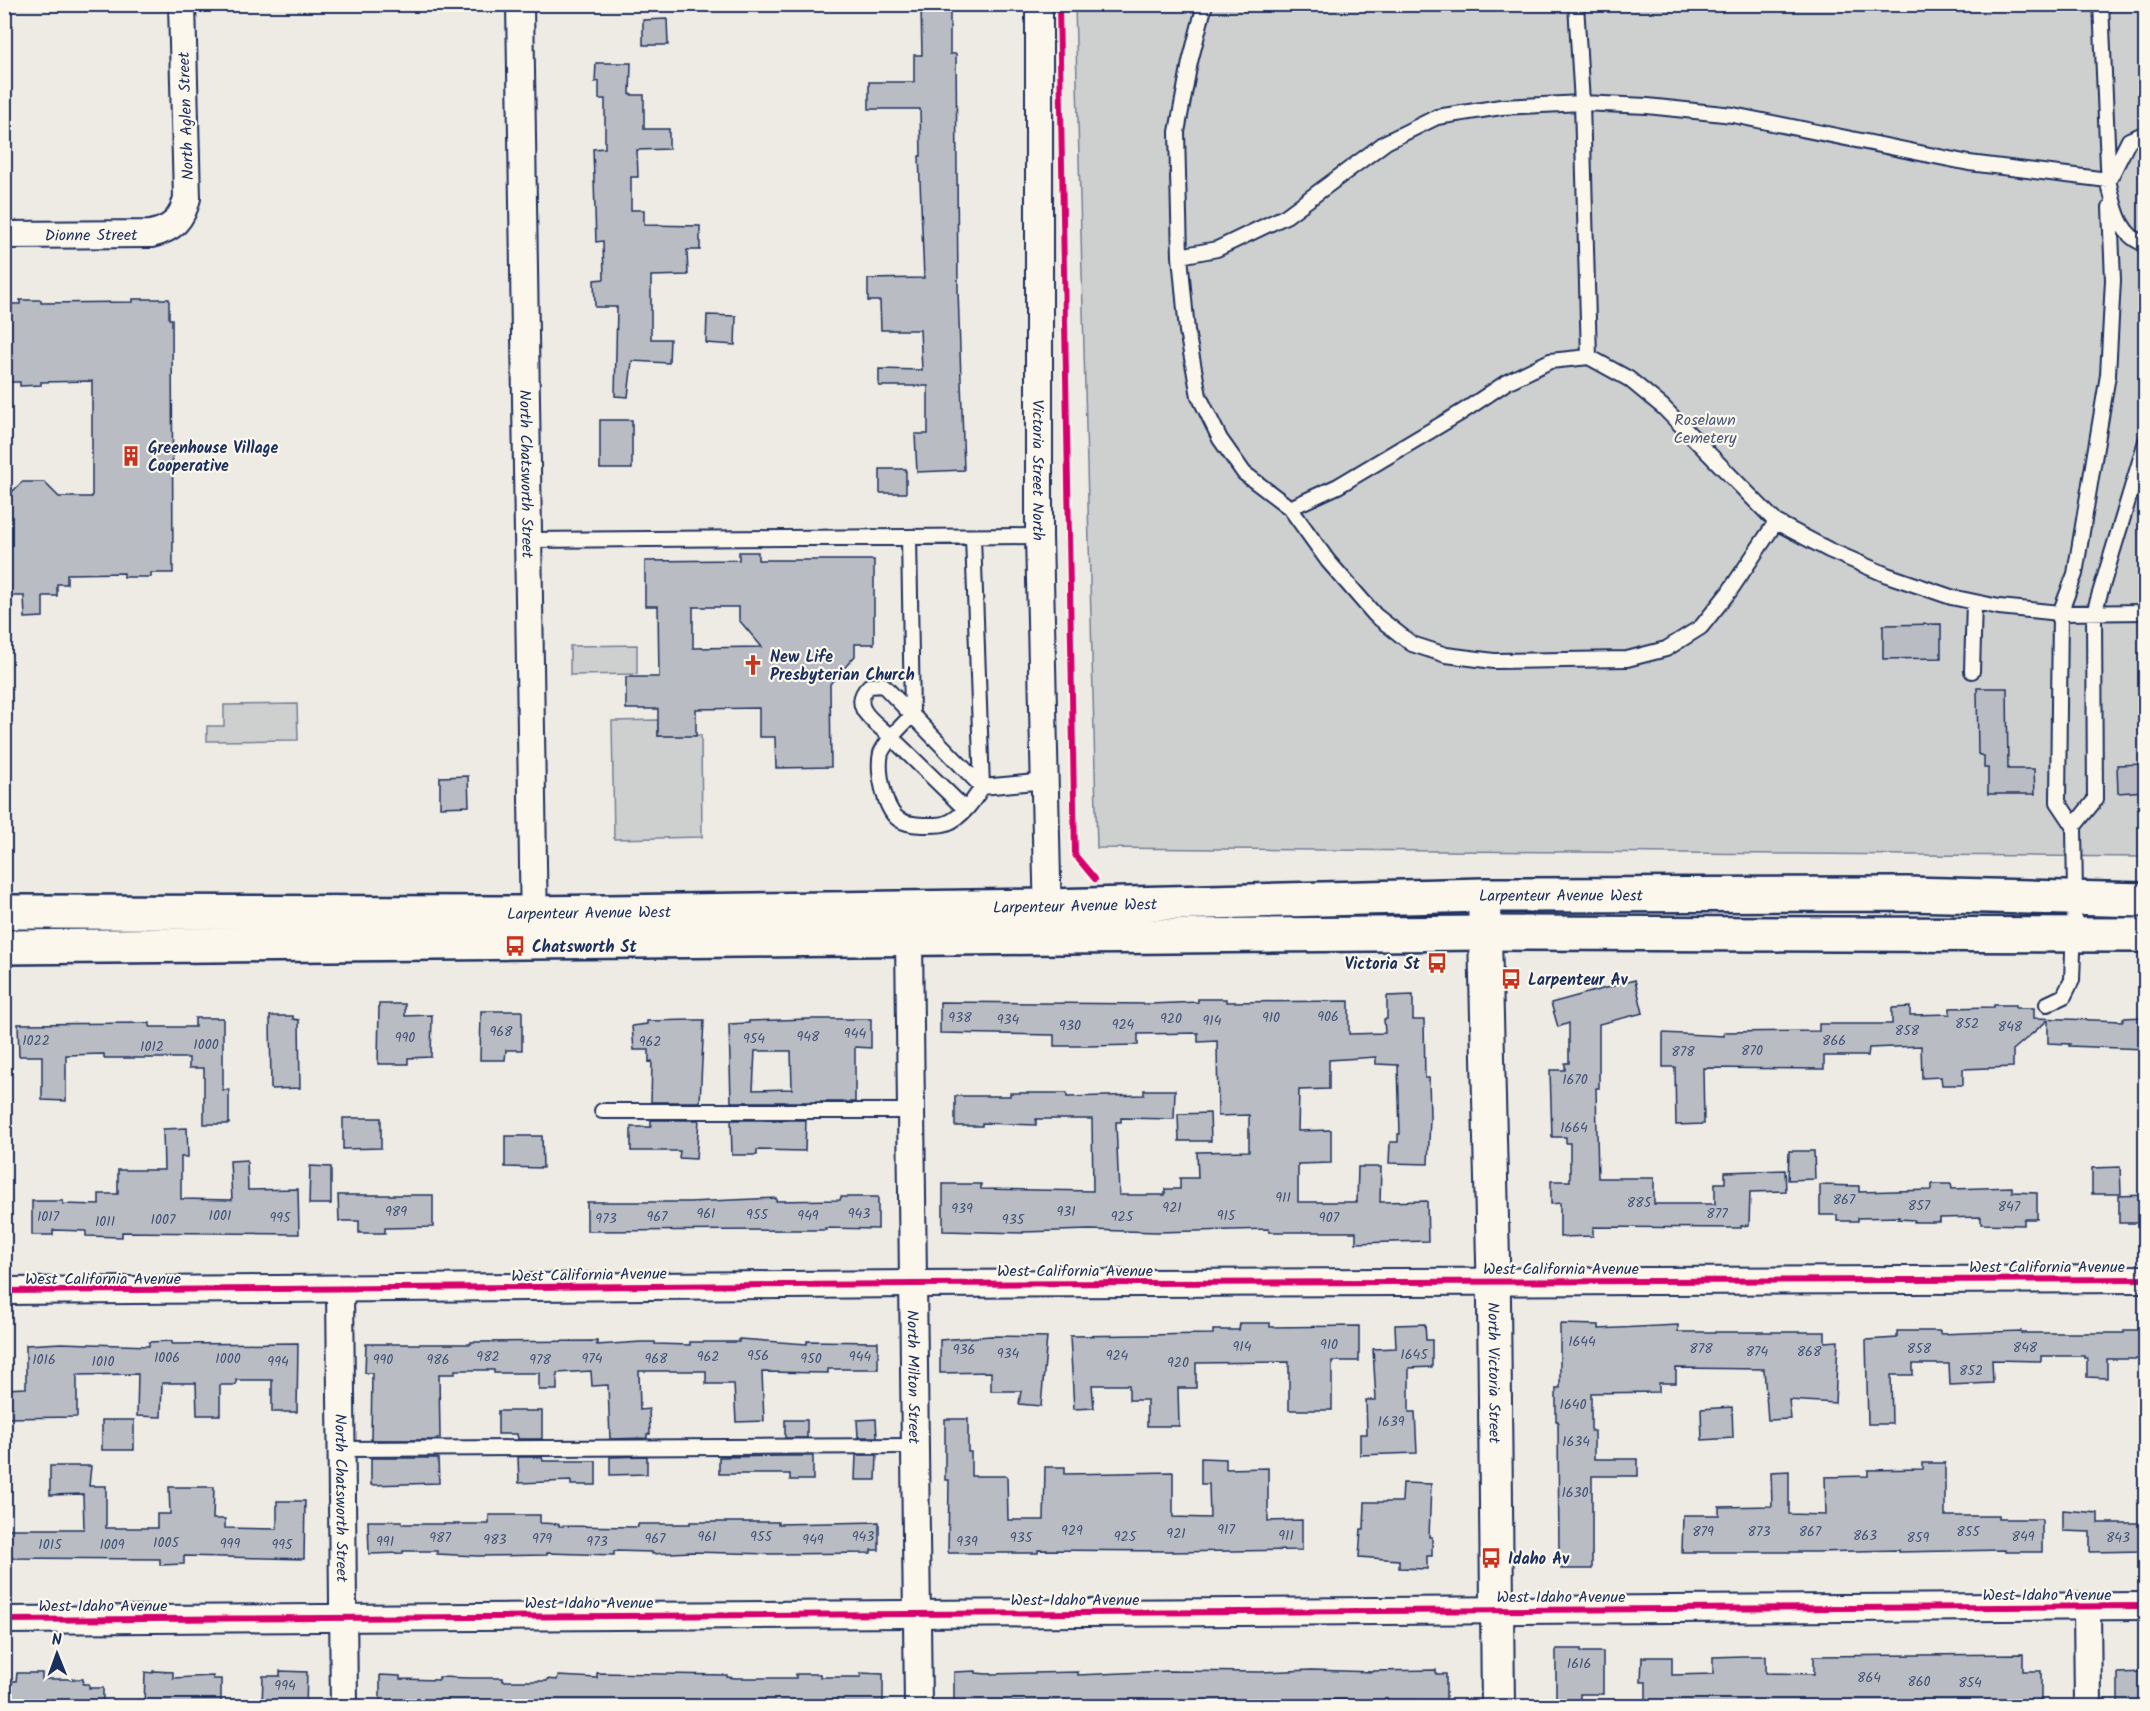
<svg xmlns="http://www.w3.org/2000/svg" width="2150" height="1711" font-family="Kalam,sans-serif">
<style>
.green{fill:#cecfcf;stroke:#747f96;stroke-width:1.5}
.building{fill:#b9bcc3;stroke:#1b2f5e;stroke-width:1.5;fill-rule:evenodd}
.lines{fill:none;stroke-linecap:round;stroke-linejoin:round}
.service-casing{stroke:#1b2f5e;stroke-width:18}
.minor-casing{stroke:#1b2f5e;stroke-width:30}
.tertiary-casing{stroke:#1b2f5e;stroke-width:36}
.secondary-casing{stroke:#1b2f5e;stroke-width:38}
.service{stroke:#fbf7ec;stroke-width:14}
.minor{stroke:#fbf7ec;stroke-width:26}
.tertiary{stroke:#fbf7ec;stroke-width:32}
.secondary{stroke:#fbf7ec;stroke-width:33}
.cycleway-casing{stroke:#fbf7ec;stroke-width:10}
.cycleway{stroke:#d6006c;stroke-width:6}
.labels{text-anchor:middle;stroke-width:4.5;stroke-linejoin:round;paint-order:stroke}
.number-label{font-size:14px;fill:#425277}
.street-label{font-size:16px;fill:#1b2f5e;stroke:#fbf7ec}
.park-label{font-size:16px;fill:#48577a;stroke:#fbf7ec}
.poi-label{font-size:16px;font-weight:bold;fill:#1b2f5e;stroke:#fbf7ec;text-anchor:start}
</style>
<rect width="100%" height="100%" fill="#eeebe4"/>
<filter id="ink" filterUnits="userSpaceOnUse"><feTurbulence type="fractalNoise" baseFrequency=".0167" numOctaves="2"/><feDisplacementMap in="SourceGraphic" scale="12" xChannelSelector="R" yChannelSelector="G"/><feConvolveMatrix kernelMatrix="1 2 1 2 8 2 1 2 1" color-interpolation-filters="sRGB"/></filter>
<g filter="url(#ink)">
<path class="green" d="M1075 5H2145V857L1097 848Z
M637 645V674L570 675V646Z
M297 704 298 740 207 741V726H224V705Z
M658 720V736L701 735 702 837 614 839 612 721Z"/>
<path class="building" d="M933 4H950V54H956L958 290 964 470 917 472 915 434H928V386H879V369L922 370 920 330H881L880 301H868V279L924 278 919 156H921L920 109H869V82H914V55H922L921 7 933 6Z
M667 19 668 45H643V20Z
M596 63H631L630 95H644V129H669V149L637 150 638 177H631V210H644V225L700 226V250H687L688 275 651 276V339H670L669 363 632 361 628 397 615 396 617 307H595L594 280 604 279 603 241 596 242 593 149 605 148V99H599V81L595 82Z
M133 299H169V319H172L173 573H151V577H124V573L67 574V584H57V596H43V617L25 618 24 596H10V584H4V500L22 482H44L59 497H92V381L41 382V385L20 386V382H4V304H20V300H41V303L133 302Z
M707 315 736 316 735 345 706 343Z
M600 420H632V469H600Z
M880 469H906V493H880Z
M739 552H758V560H874V644H855V656L830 684 831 767 776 768 775 737H759V708L696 709V736H658V709H626V677H659L658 606H645V561L739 560ZM693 607H739V620L762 647 693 648Z
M1941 624V658L1883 659V625Z
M1977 688H2007L2008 769H2034L2035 794H1988V768H1984V756L1978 754Z
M2145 764V791L2118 793 2117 765Z
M468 776 469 806 440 807V777Z
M1635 980 1643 1013 1599 1024V1088H1596L1598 1178H1654V1204H1715V1183H1725V1172L1785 1170 1786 1191 1750 1192 1749 1225 1741 1226V1228L1593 1227V1236L1560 1237V1203L1551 1204V1181H1570V1143H1566V1137H1552L1550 1070H1565V1063H1569V1023L1558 1027 1551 1003Z
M1413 995V1020H1424L1425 1078H1429L1430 1118 1428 1164 1389 1163 1390 1142H1398V1134H1400L1398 1065 1376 1064V1057L1329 1060V1089L1299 1090 1298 1131 1331 1130V1163L1298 1164V1202H1357L1358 1167H1381L1380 1202 1427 1201 1428 1241 1356 1243V1232H1269V1229L1158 1232 1090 1230 1023 1232V1233L943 1231V1184H981V1189L1093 1191 1092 1119H1036V1125L982 1123V1126H955V1096H1010V1093H1067V1097L1144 1095V1090H1175L1174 1119 1121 1118V1122H1116L1119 1195H1165V1189H1180V1178H1198L1197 1152 1249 1151V1115L1218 1116 1217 1041 1198 1042V1033L1138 1034V1045L1087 1046H1054V1035L940 1033V1002L1151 1004 1198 1002V999H1226V1002L1349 1001V1034L1385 1033 1384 1019H1387V996Z
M379 1004H405V1016L432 1015 431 1057 408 1058V1064H378Z
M1994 1005H2016V1008H2034V1018L2123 1021V1018L2145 1017V1049L2069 1046 2070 1044 2048 1043V1020L2013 1050V1067L1963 1069V1085H1942L1941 1077 1922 1078 1921 1046 1869 1048 1868 1056H1824V1069L1703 1068 1704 1124 1676 1125 1675 1067H1663V1033L1724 1036V1032L1819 1031V1024H1892V1008L1910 1007V1015L1950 1014V1008L1994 1007Z
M481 1011H522V1050H506L505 1060H480Z
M270 1016H293V1019L299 1020 300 1088 271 1089Z
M195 1018H223V1090H229V1124H204V1068H189V1058H104V1054L66 1055V1101L42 1100V1056H19L18 1024 150 1023V1027H195Z
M809 1019H871V1048L855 1047V1102H731L729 1024 749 1023V1021ZM755 1051H791L792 1089 753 1090Z
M691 1020H704L700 1102H651L652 1061 649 1062V1050H634L632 1026 647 1024V1021Z
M1210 1113 1211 1141H1179L1178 1114Z
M343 1118H381V1148L343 1149Z
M651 1120H699L696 1159 679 1158 680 1151H631V1127H651Z
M731 1120H806L805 1151 757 1150V1155H732Z
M187 1128 188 1157H181V1199L232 1200 230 1161 247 1160 248 1190 298 1189 299 1234 122 1232V1237L86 1236V1231L53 1230V1235H32V1201H63V1204L99 1205V1194H118V1170H164L163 1129Z
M505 1136H542L543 1168 505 1167Z
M1789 1151H1814L1815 1179 1788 1180Z
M310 1166 331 1167V1204H309Z
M2120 1167 2121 1194H2092V1168Z
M1932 1184H1951L1952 1189 2012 1187V1192L2037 1193V1219H2024V1225L1981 1224V1217L1940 1218V1222H1914V1220L1898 1219 1899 1217 1858 1218V1221H1837V1215H1820V1185L1859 1186V1192L1932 1190Z
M338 1195H433V1227L385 1228V1233H359V1221H339Z
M2145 1195V1223H2119V1196Z
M841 1197H878V1229L825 1228 826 1230H791L587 1231V1202H689L776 1198V1201L840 1200Z
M1240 1323H1270V1327L1359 1326V1361H1332V1410H1289V1362L1196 1363V1388H1178L1179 1426H1147V1400H1129V1385H1092L1094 1408 1074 1409 1070 1336 1213 1334V1330H1239Z
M1425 1324 1426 1340H1432V1367L1409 1368V1412H1415L1417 1453 1360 1455V1434H1367L1366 1400H1376L1373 1349 1396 1348 1395 1325Z
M1560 1324 1599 1325V1329L1678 1325V1332H1825V1342L1838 1341 1835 1403 1789 1400 1791 1419 1768 1420 1764 1369 1676 1368V1383H1659V1392L1591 1393V1431H1594V1459H1638V1476H1592V1569H1561V1556H1559L1558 1421H1556V1388H1560Z
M2124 1330H2145V1359H2107V1378L2087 1377V1358H2084V1356H2041V1361L1992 1360 1993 1383 1950 1385 1949 1364H1913V1375H1891L1892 1424H1868L1866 1340 1897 1338V1331H1940V1334L2021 1331V1333H2124Z
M991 1336 1047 1337 1041 1406 1019 1404 1021 1391H991V1372L940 1373V1340Z
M739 1339 807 1344V1341L878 1342V1369H828V1373L762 1372 764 1421 736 1422 734 1384H706V1371H639L640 1410 649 1409 650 1434H647V1438L610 1439 608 1385 592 1386 591 1371 557 1373V1390H539V1373H494V1370H455V1374H439L440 1438H437V1440H371L372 1373H365L366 1344H471V1342L597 1341V1345L641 1342H655V1344L690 1345V1342H739Z
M172 1341V1344L298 1343 297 1412H272V1380H236V1385H220V1415H197L196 1383H162L161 1417 137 1416 138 1374 77 1375V1417L4 1418V1389L26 1388V1345L61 1343 149 1346V1342Z
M1732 1407 1733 1438 1702 1440 1701 1409Z
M498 1411H542V1439H518L517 1434H498Z
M876 1419 877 1437H858L857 1420Z
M945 1419H968V1452H971V1476H1007L1008 1520H1044L1045 1467H1065V1474L1173 1472V1517L1210 1518 1209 1484H1201V1458L1226 1459V1469L1268 1468V1521L1302 1520V1550L1172 1552V1551L1038 1550V1553H948L949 1480H945Z
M102 1420H134V1450H102Z
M785 1420H807V1438H785Z
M856 1455H877L876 1480H855Z
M647 1456V1474L610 1475V1457Z
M784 1456H813V1480H790V1474H719V1457Z
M518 1457H542L543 1461H596V1485H571V1481L519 1483Z
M371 1458H438L439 1483 371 1485Z
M1923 1463H1945V1516H1999V1519H2042V1552H2005V1550L1898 1552V1550L1816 1552H1682L1683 1515H1719V1507L1772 1506 1771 1472 1789 1471V1514L1826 1515 1825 1477 1868 1476V1470L1923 1469Z
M50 1466H91L89 1486H106V1528H157V1514H170L169 1487H214L213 1519H225V1528L277 1529V1501H305L304 1559 184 1556V1564L160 1565V1559L4 1558V1529H84L83 1494 50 1495Z
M1403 1483 1431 1484 1429 1537H1432V1556H1427V1569L1399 1568V1560L1359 1557 1361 1529H1364L1365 1502H1402Z
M2063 1510 2098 1513V1523H2145V1551L2090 1552V1532L2063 1531Z
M489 1515H540V1523L559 1524V1526L638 1527V1524H690V1522H778V1524L879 1522V1550H871V1553L771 1554 691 1552 652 1554V1552L614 1551V1555L547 1553V1555L477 1556 437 1554V1551H403V1553L369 1554 368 1521H402V1524H489Z
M1556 1649H1581V1652H1603V1694H1580V1707H1556Z
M2023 1654V1671H2041V1706L2004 1707V1703L1885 1707H1646V1682H1641L1642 1657H1672V1675L1713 1674V1657L1743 1656H1766V1673L1814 1674V1656Z
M1312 1670 1373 1672V1671L1436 1670V1674H1446V1705H1416V1700H1295V1707L1209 1704V1701H1141V1705L1117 1706 1058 1705V1702L954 1703V1672L976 1671V1673L987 1674 1078 1672V1675L1168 1671 1260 1672Z
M153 1671 173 1672V1678L213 1676V1679H221V1707H144L145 1672 153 1673Z
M280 1671 307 1672 306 1707H262L263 1676H280Z
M2145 1672V1707H2118V1673Z
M17 1673H42V1679H83V1684H89V1688H103V1707H4V1681H16Z
M597 1673 727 1675V1677L736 1678H796V1674H820V1677H861V1673L883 1674V1704L833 1703V1707H380V1675L400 1676V1679L439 1680V1677L469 1678H503V1681H547V1679L557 1680 558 1676 597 1678Z"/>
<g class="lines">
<g class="service-casing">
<path id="service" d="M1205 4 1190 62 1177 132 1180 256 1187 331 1199 396 1220 439 1244 473 1290 508 1328 561 1375 615 1412 644 1446 655 1494 661 1627 659 1666 649 1701 627 1729 592 1776 522
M1576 4 1582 103 1589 357
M2101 4 2109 188
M2110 178 2129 140 2146 133
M1180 256 1217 249 1286 216 1386 142 1437 117 1501 107 1582 103 1647 106 1733 115 1969 163 2108 180C2114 203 2118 237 2146 244
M1290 508 1338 486 1462 412 1507 382 1550 361 1589 357 1629 379 1663 407 1776 522 1829 550 1887 575 1951 597 1999 607 2060 613 2146 612
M909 537 912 715 891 737 965 809
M973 537 982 787C974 800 962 818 947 823 942 825 934 825 929 825 919 825 905 825 897 818 884 807 877 770 881 753 883 748 888 742 891 737 875 722 848 707 869 686L883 685 982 787
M528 540 1039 536
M1972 671 1974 602
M982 787 1046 781
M2074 826 2095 800 2094 613 2146 441
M2047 1004 2064 996 2072 980 2075 897 2074 826 2058 802 2060 613 2075 574 2108 375 2113 280 2110 207
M602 1111H912
M342 1449 915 1446"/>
</g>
<g class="minor-casing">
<g id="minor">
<path id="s1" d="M520 4 534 930"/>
<path id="s2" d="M1039 4V536L1048 922"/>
<path id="s3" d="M4 235 151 234C173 229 182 219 187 198L182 4"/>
<path id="s4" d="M909 939 918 1706"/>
<path id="s5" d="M340 1290 344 1706"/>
<path d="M4 1291 914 1284 2146 1279"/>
<path d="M2087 1607 2088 1706"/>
<path d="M4 1620 2146 1606"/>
</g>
</g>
<g class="tertiary-casing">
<g id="tertiary">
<path id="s6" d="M1484 895 1494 1300 1498 1706"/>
</g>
</g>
<g class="secondary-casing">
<g id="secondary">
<path id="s7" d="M4 912 534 913 1048 906 1484 895 1907 894 2146 900"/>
<path d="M4 947 1484 933 2146 935"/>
</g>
</g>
<use href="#service" class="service"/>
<use href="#minor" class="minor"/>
<use href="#tertiary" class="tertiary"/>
<use href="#secondary" class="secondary"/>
<g class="cycleway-casing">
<path id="cycleway" d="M1059 4 1075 855 1095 879
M4 1291 914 1284 2146 1279
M4 1620 2146 1606"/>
</g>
<use href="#cycleway" class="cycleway"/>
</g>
</g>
<defs>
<g id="building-bare" transform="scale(1.62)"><path d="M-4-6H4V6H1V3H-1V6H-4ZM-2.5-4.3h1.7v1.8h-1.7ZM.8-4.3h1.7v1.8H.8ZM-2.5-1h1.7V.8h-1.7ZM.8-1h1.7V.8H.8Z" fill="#c8321e" stroke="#fbf7ec" stroke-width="2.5" paint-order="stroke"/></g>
<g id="church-bare" transform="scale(1.62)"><path d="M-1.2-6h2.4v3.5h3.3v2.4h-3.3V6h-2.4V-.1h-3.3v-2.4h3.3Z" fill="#c8321e" stroke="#fbf7ec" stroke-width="2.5" paint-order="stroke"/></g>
<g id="bus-bare" transform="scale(1.62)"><path d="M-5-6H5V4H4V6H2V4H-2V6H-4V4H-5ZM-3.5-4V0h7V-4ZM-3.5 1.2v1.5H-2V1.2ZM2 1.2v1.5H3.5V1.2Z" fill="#c8321e" stroke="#fbf7ec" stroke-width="2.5" paint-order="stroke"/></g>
</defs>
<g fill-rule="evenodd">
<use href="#building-bare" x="131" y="456"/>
<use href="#church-bare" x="753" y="665"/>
<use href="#bus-bare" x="515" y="946"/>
<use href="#bus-bare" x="1437" y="963"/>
<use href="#bus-bare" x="1511" y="979"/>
<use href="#bus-bare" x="1491" y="1558"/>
</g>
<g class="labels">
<g class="number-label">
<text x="1328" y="1021">906</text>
<text x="960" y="1022">938</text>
<text x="1271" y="1022">910</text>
<text x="1171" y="1023">920</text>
<text x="1008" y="1024">934</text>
<text x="1212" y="1025">914</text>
<text x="1967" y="1028">852</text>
<text x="1123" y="1029">924</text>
<text x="1070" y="1030">930</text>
<text x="2010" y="1031">848</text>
<text x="1907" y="1035">858</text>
<text x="501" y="1036">968</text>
<text x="855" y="1038">944</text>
<text x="808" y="1041">948</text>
<text x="405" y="1042">990</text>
<text x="754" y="1043">954</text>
<text x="36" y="1045">1022</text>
<text x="1834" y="1045">866</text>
<text x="650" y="1046">962</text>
<text x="206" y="1049">1000</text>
<text x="152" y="1051">1012</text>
<text x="1752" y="1055">870</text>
<text x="1683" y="1056">878</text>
<text x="1575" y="1084">1670</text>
<text x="1574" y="1132">1664</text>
<text x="1283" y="1202">911</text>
<text x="1844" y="1204">867</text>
<text x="1639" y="1207">885</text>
<text x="1919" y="1210">857</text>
<text x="2009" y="1211">847</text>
<text x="1172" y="1212">921</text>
<text x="962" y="1213">939</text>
<text x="396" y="1216">989</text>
<text x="1066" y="1216">931</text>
<text x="706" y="1218">961</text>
<text x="859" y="1218">943</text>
<text x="1717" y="1218">877</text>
<text x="757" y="1219">955</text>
<text x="220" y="1220">1001</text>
<text x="808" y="1220">949</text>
<text x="1226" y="1220">915</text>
<text x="48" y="1221">1017</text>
<text x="657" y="1221">967</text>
<text x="1122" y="1221">925</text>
<text x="280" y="1222">995</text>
<text x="1329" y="1222">907</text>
<text x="606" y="1223">973</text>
<text x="163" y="1224">1007</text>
<text x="1013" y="1224">935</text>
<text x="105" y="1226">1011</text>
<text x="1582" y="1346">1644</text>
<text x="1329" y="1349">910</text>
<text x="1242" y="1351">914</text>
<text x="2025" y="1352">848</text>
<text x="1701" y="1353">878</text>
<text x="1919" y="1353">858</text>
<text x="964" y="1354">936</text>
<text x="1757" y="1356">874</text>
<text x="1809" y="1356">868</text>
<text x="1008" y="1358">934</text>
<text x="1414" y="1359">1645</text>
<text x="758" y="1360">956</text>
<text x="1117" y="1360">924</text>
<text x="488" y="1361">982</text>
<text x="708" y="1361">962</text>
<text x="860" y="1361">944</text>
<text x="167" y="1362">1006</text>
<text x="228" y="1363">1000</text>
<text x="592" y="1363">974</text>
<text x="656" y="1363">968</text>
<text x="811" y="1363">950</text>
<text x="44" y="1364">1016</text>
<text x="383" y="1364">990</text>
<text x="438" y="1364">986</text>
<text x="540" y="1364">978</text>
<text x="103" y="1366">1010</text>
<text x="278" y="1366">994</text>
<text x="1178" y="1367">920</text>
<text x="1971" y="1375">852</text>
<text x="1573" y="1409">1640</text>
<text x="1391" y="1426">1639</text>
<text x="1576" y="1446">1634</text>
<text x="1575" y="1497">1630</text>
<text x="1226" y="1534">917</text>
<text x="1072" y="1535">929</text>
<text x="1703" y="1536">879</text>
<text x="1759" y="1536">873</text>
<text x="1810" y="1536">867</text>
<text x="1968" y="1536">855</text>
<text x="1176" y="1538">921</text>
<text x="1286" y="1540">911</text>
<text x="1865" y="1540">863</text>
<text x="707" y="1541">961</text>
<text x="761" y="1541">955</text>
<text x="863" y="1541">943</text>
<text x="1125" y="1541">925</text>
<text x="2023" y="1541">849</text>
<text x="440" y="1542">987</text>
<text x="1021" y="1542">935</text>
<text x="1918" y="1542">859</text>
<text x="2118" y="1542">843</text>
<text x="542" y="1543">979</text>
<text x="655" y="1543">967</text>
<text x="495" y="1544">983</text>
<text x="813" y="1544">949</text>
<text x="385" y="1546">991</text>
<text x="597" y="1546">973</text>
<text x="967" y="1546">939</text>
<text x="166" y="1547">1005</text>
<text x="230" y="1548">999</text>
<text x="50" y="1549">1015</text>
<text x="112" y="1549">1009</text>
<text x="282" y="1549">995</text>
<text x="1579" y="1668">1616</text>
<text x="1869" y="1682">864</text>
<text x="1919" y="1686">860</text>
<text x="1970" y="1687">854</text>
<text x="285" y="1690">994</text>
</g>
<g class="street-label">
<text transform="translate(185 116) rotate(-92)" y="6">North Aglen Street</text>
<text dy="6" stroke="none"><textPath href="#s3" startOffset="87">Dionne Street</textPath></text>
<text dy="6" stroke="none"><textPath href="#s2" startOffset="466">Victoria Street North</textPath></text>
<text dy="6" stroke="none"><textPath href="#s1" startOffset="470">North Chatsworth Street</textPath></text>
<text dy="6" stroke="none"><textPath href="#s7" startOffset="1557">Larpenteur Avenue West</textPath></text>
<text dy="6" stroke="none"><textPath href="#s7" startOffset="1071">Larpenteur Avenue West</textPath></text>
<text dy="6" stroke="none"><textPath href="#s7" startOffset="585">Larpenteur Avenue West</textPath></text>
<text x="2047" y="1272">West California Avenue</text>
<text x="1561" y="1274">West California Avenue</text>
<text x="1075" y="1276">West California Avenue</text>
<text transform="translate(589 1274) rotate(-1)" y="6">West California Avenue</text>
<text x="103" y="1284">West California Avenue</text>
<text dy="6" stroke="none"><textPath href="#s6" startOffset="478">North Victoria Street</textPath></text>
<text dy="6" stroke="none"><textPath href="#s4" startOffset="438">North Milton Street</textPath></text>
<text dy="6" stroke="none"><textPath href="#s5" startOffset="208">North Chatsworth Street</textPath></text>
<text x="2047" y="1600">West Idaho Avenue</text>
<text x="1561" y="1602">West Idaho Avenue</text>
<text x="1075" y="1605">West Idaho Avenue</text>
<text x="589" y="1608">West Idaho Avenue</text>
<text x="103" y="1611">West Idaho Avenue</text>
</g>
<g class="park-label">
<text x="1705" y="425">Roselawn<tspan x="1705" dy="18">Cemetery</tspan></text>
</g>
<g class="poi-label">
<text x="148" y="453">Greenhouse Village<tspan x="148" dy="18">Cooperative</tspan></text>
<text x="770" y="662">New Life<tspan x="770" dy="18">Presbyterian Church</tspan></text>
<text x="532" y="952">Chatsworth St</text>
<text x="1420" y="969" text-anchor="end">Victoria St</text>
<text x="1528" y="985">Larpenteur Av</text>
<text x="1508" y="1564">Idaho Av</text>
</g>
</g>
<rect width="2150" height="1711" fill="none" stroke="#fbf7ec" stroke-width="24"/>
<rect x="12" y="12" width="2126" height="1687" fill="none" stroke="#1b2f5e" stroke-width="2" filter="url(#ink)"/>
<g transform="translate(57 1654) rotate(359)" stroke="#fbf7ec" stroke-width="4.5" paint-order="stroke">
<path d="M0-4.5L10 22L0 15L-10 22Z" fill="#1b2f5e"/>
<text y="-9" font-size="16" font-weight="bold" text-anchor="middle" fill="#1b2f5e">N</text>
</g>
</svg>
